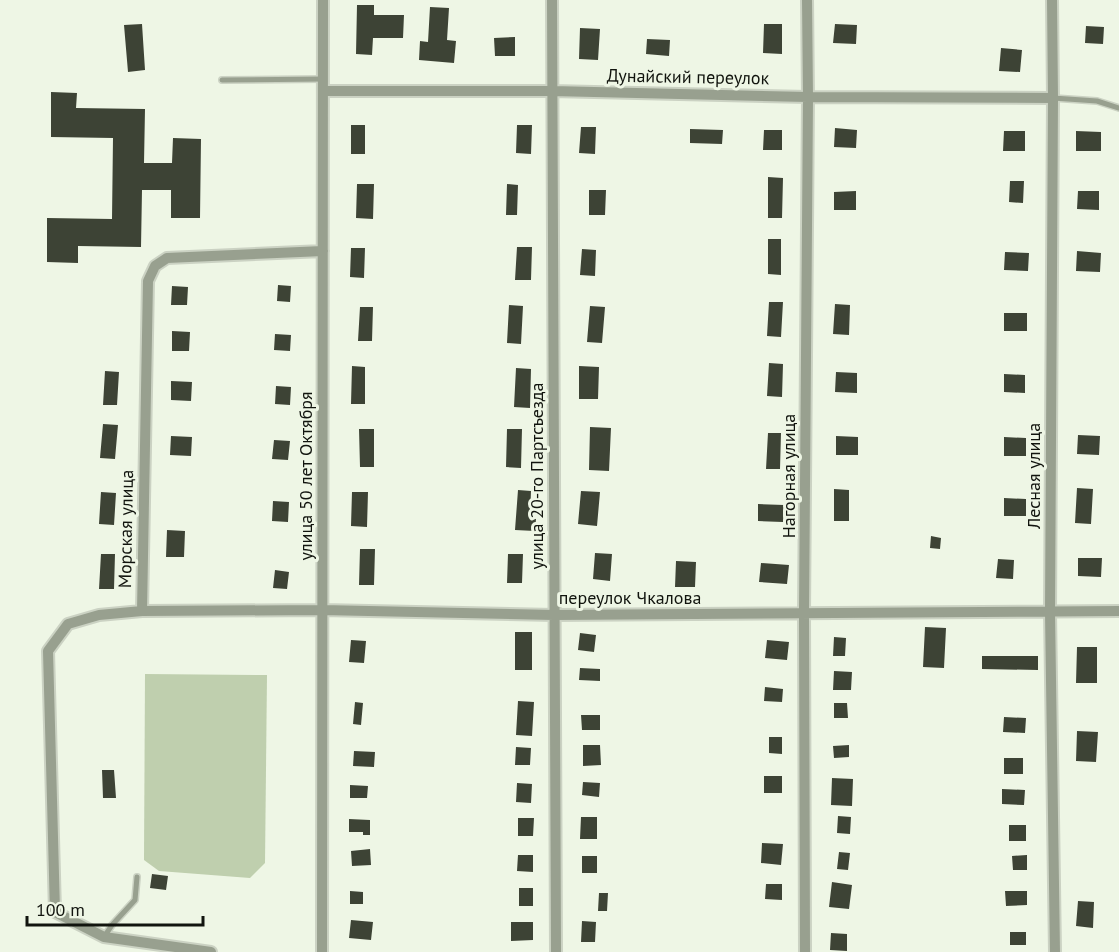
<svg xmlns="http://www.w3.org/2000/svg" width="1119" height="952" font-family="'PT Sans',sans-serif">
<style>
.pitch{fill:#bfcfae}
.building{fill:#3d4335}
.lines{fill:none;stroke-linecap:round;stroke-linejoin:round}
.lane-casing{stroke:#cbd2c3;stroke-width:8}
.street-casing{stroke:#cbd2c3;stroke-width:14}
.lane{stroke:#98a08f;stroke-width:5}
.street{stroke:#98a08f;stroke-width:10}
.labels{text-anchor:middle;stroke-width:6;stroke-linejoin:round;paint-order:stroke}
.street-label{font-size:18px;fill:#11140e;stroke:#eef6e5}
</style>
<rect width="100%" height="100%" fill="#eef6e5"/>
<path class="pitch" d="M145 674 267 675 265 863 250 878 159 871 144 860Z"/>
<path class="building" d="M357 5H374V15H404L403 38H373L372 55 356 54Z
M430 7 449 8 447 40 456 41 454 63 419 60 420 41 428 42Z
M142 24 145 70 128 72 124 25Z
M764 24H782V54L763 53Z
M835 24 857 25 856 44 833 43Z
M1086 26 1104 27 1103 44 1085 43Z
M580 28 600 29 598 60 579 59Z
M515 37V56H495L494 38Z
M647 39 670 40 669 56 646 54Z
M1001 48 1022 50 1020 72 999 71Z
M51 92 77 93 76 108 145 109 144 163H172L173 138 201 139 200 218H171V190H142L141 247 78 246V263L47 262V218L112 219 113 138 51 137Z
M351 125H365V154H351Z
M517 125H532L531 154 516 153Z
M581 127H596L595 154 579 153Z
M835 128 857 130 856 148 834 147Z
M690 129 723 130 722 144 690 143Z
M764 130H782V150H763Z
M1004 131H1025V151H1003Z
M1076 131 1101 132V151H1076Z
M768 177 783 178 782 218H768Z
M1010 181H1024L1023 203 1009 202Z
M357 184H374L373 219 356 218Z
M507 184 518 185 517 215H506Z
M589 190H606L605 215H589Z
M856 191V210H834V192Z
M1078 191H1099V210L1077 209Z
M768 239H781V275L768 274Z
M517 247H532L531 280H515Z
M351 248H365L364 278 350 277Z
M582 249 596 250 595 276 580 275Z
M1077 251 1101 253 1100 272 1076 271Z
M1005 252 1029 253 1028 271 1004 270Z
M278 285 291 286 290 302 277 301Z
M172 286 188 287 187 305H171Z
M769 302H783L781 337 767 336Z
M835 304 850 305 849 335 833 334Z
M509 305 523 306 521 344 507 343Z
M590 306 605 307 602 343 587 342Z
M360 307H373L372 341H358Z
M1004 313H1027V331H1004Z
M172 331 190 332 189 351H172Z
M275 334 291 335 290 351 274 350Z
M769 363 783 364 782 397 767 396Z
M352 366 365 367V404H351Z
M579 366 599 367 598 399H579Z
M516 368 531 369 530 408 514 407Z
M105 371 119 372 117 405H103Z
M836 372 857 373V393L835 392Z
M1004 374 1025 375V393L1004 392Z
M171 381 192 382 191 401 171 400Z
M276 386 291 387 290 405 275 404Z
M103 424 118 425 115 459 100 458Z
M590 427 611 428 609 471 589 470Z
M359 429H374V467H360Z
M507 429H522L521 468 506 467Z
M768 433H781L780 469H766Z
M1078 435 1100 436 1099 455 1077 454Z
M171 436 192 437 191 456 170 455Z
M836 436 858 437V455H836Z
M1004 437 1026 438V456H1004Z
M274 440 290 441 288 460 272 459Z
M1077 488 1093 489 1091 524 1075 523Z
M834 489 849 490V521H834Z
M518 490 531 491 530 518 536 519 535 531 515 530Z
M581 491 600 492 597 526 578 524Z
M101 492 116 493 114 525 99 524Z
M352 492H368L367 527 351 526Z
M1004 498 1026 499V516H1004Z
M273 501 289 502 288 522 272 521Z
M758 504 784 505 783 522 758 521Z
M167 530 185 531 184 557H166Z
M931 536 941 538 940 549 930 548Z
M360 549H375L374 585H359Z
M595 553 612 554 610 581 593 579Z
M101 554H115L114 589H99Z
M508 554H523L522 583H507Z
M1078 558H1102L1101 577 1078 576Z
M998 559 1014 560 1013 579 996 578Z
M676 561 696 562 695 587H675Z
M761 563 789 565 787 584 759 582Z
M275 570 289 572 287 589 273 588Z
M925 627 946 628 944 668 923 667Z
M515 632H532V670H515Z
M580 633 596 635 594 652 578 650Z
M834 637 846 638 845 656H833Z
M351 640 366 641 364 663 349 662Z
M767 640 789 642 787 660 765 658Z
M1077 647H1097V683H1076Z
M982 656H1038V670L982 669Z
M580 668 600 669V681L579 680Z
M834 671 852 672 851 690H833Z
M765 687 783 689 782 702 764 701Z
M518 701 534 702 532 736 516 735Z
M355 702 363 703 361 725 353 724Z
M834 703H847L848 718H834Z
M581 715H600V730H582Z
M1004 717 1026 718 1025 733 1003 732Z
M1077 731 1098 732 1096 762 1076 761Z
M769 737H782V754L769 753Z
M583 745H600L601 765 583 766Z
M849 745V757L834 758 833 746Z
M516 747 531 748 530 765H515Z
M354 751 375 752 374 767 353 766Z
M1004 758H1023V774H1004Z
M102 770H114L116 798H103Z
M764 776H782V793H764Z
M832 778 853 779 852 806 831 805Z
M583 782 600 783 599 797 582 795Z
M517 783 532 784 531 803 516 802Z
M350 785 368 786 367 798H350Z
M1002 789 1025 790 1024 805 1002 804Z
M838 816 851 817 850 834 837 833Z
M581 817H597V839H580Z
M518 818H534L533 836H518Z
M349 819 370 820V835H363V832H349Z
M1009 825H1026V841H1009Z
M762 843 783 844 781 865 761 863Z
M370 849 371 865 352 866 351 851Z
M839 852 850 853 848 870 837 869Z
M518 855H533V872L517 871Z
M1027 855V870H1013L1012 856Z
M582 856H597V873H582Z
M152 874 168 876 166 890 150 888Z
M832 882 852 885 849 909 829 907Z
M766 884H782V900L765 899Z
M519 888H533V906H519Z
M350 891 363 892V904H350Z
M1005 891H1027V905L1006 906Z
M599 893H608L607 911H598Z
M1078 901 1094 902 1093 928 1076 926Z
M351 920 373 922 371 940 349 938Z
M582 921 596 922 595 942H581Z
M511 922H533V940L511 941Z
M1010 932H1026V945H1010Z
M831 933 847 934V951L830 950Z"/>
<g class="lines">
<g class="lane-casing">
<path id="lane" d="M222 80 323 79
M1053 98 1097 101 1119 108
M104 937 112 925 135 900 137 877"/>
</g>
<g class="street-casing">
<path id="street" d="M552 0 556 952
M1052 0 1053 98 1050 612 1055 952
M323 91H552L808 97 1053 98
M142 611 322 610 554 615 1119 611
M211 952 104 937 55 912 48 651 68 624 99 615 142 611 148 281 155 266 167 258 323 251
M322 952 323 0
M805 952 804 614 808 97 807 0"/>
</g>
<use href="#lane" class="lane"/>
<use href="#street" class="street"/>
</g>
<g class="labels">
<g class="street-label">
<text transform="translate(688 77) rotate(1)" y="6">Дунайский переулок</text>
<text transform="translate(306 476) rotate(-90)" y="6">улица 50 лет Октября</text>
<text transform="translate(537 476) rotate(-90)" y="6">улица 20-го Партсъезда</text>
<text transform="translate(789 476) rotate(-90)" y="6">Нагорная улица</text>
<text transform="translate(1034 476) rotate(-90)" y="6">Лесная улица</text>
<text transform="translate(126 529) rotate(-89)" y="6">Морская улица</text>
<text x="630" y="604">переулок Чкалова</text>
</g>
</g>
<path d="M27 916v9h176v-9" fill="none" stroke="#11140e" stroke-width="3"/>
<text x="36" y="916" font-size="18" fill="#11140e" stroke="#eef6e5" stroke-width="4.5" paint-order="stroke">100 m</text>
</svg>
